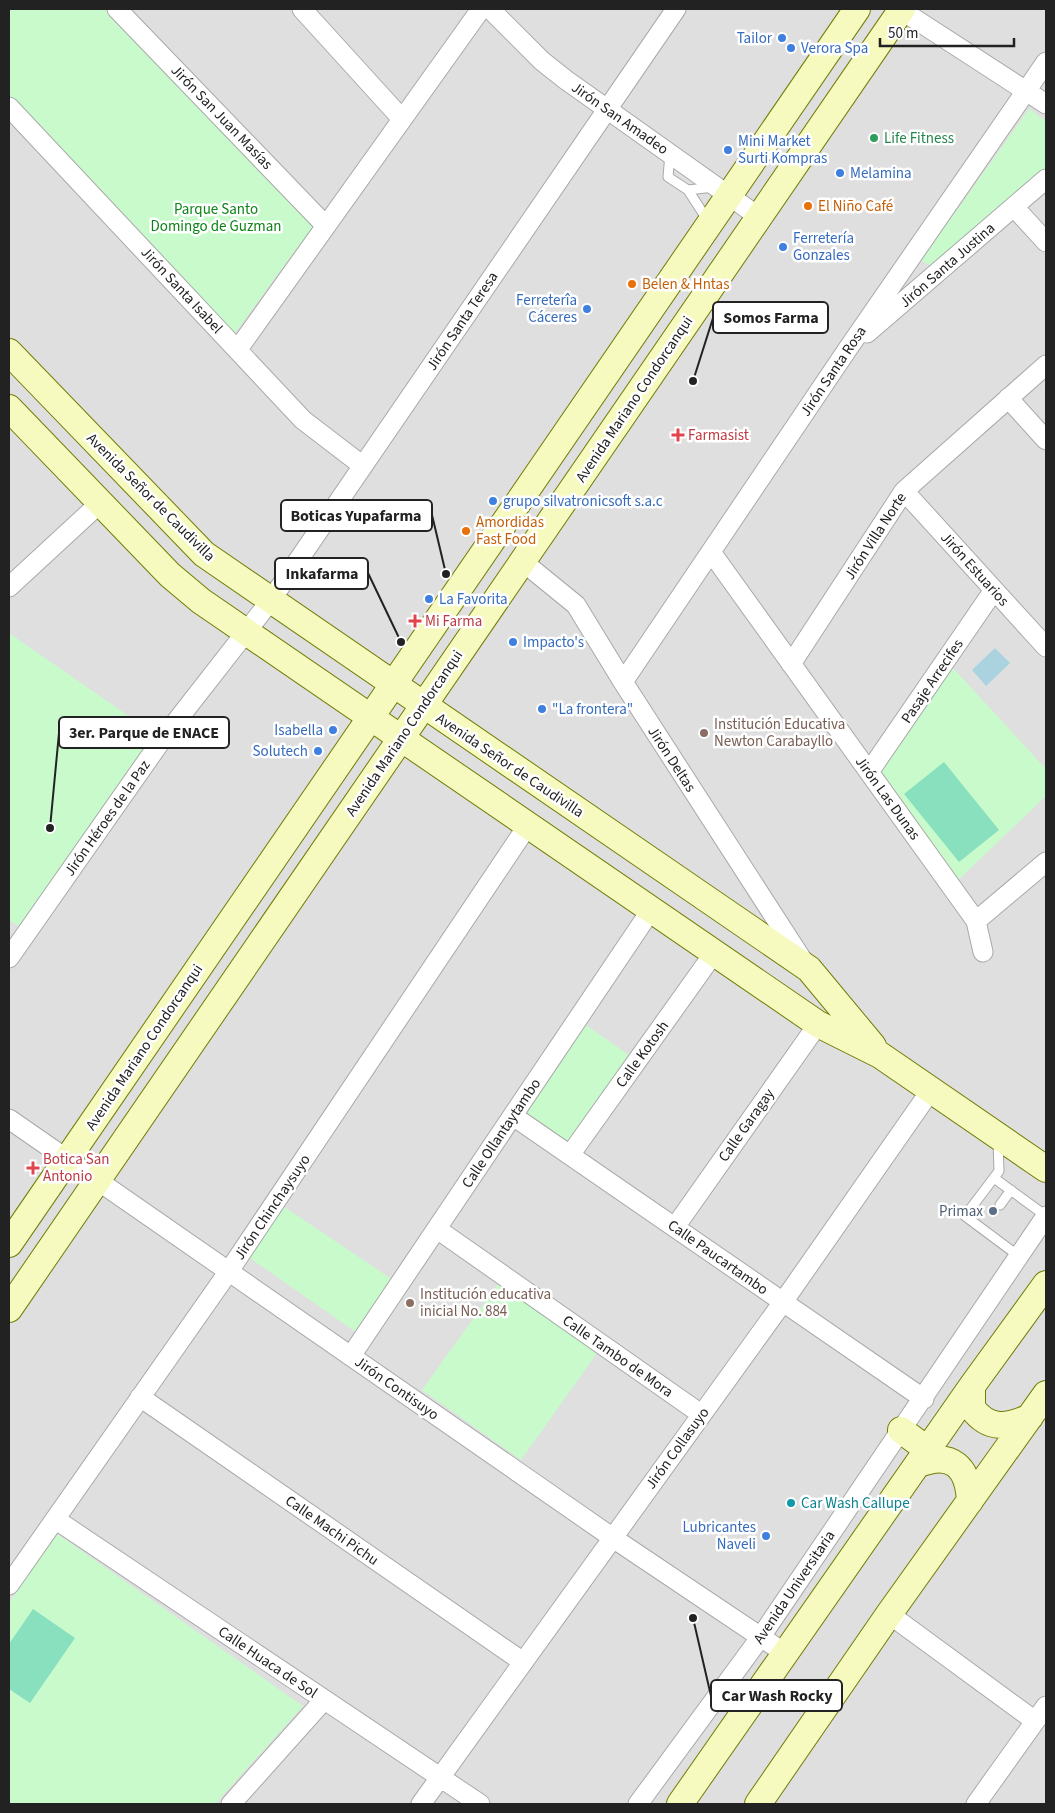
<svg xmlns="http://www.w3.org/2000/svg" width="1055" height="1813" font-family="'Source Sans 3',sans-serif">
<style>
.residential{fill:#e0dfdf}
.park{fill:#c8facc}
.pitch{fill:#88e0be}
.water{fill:#aad3df}
.lines{fill:none;stroke-linecap:round;stroke-linejoin:round}
.lane-casing{stroke:#a9a9a9;stroke-width:11}
.street-casing{stroke:#a9a9a9;stroke-width:21}
.secondary-casing{stroke:#707d05;stroke-width:28}
.lane{stroke:#fff;stroke-width:9}
.street{stroke:#fff;stroke-width:19}
.secondary{stroke:#f7fabf;stroke-width:26}
.shop-dot{fill:#3f7fe0;stroke:#fff;stroke-width:2}
.leisure-dot{fill:#2e9e5b;stroke:#fff;stroke-width:2}
.food-dot{fill:#e8710a;stroke:#fff;stroke-width:2}
.health-dot{fill:#e0444e;stroke:#fff;stroke-width:2}
.education-dot{fill:#8d6e63;stroke:#fff;stroke-width:2}
.service-dot{fill:#5c6f8a;stroke:#fff;stroke-width:2}
.culture-dot{fill:#0f9aa8;stroke:#fff;stroke-width:2}
.labels{text-anchor:middle;stroke-width:5;stroke-linejoin:round;paint-order:stroke}
.shop-label{font-size:15px;fill:#366cbe;stroke:#fff;text-anchor:start}
.street-label{font-size:15px;fill:#222;stroke:#fff}
.leisure-label{font-size:15px;fill:#27864d;stroke:#fff;text-anchor:start}
.food-label{font-size:15px;fill:#c56008;stroke:#fff;text-anchor:start}
.park-label{font-size:15px;fill:#0c8416;stroke:#fff}
.health-label{font-size:15px;fill:#be3a42;stroke:#fff;text-anchor:start}
.education-label{font-size:15px;fill:#785e54;stroke:#fff;text-anchor:start}
.service-label{font-size:15px;fill:#4e5e75;stroke:#fff;text-anchor:end}
.culture-label{font-size:15px;fill:#0d838f;stroke:#fff;text-anchor:start}
.leader{fill:none;stroke:#222;stroke-width:2}
.callout-dot{fill:#222;stroke:#fff;stroke-width:2}
.callout{fill:#fff;stroke:#222;stroke-width:2}
.callout-label{font-size:16px;text-anchor:middle;font-weight:bold;fill:#222}
</style>
<rect width="100%" height="100%" fill="#f2efe9"/>
<path class="residential" d="M9 9H1046V1804H9Z"/>
<path class="park" d="M9 9H106L314 225 235 333 9 96Z
M1029 109 1046 121V168L933 268 921 260Z
M9 633 156 735 21 928 9 920Z
M952 667 1046 769V796L956 882 878 771Z
M583 1023 629 1055 567 1143 521 1111Z
M283 1206 393 1280 357 1333 247 1256Z
M498 1284 597 1353 521 1460 422 1390Z
M56 1533 303 1706 215 1804H9V1603Z"/>
<path class="pitch" d="M944 762 999 830 959 862 904 794Z
M33 1609 75 1638 30 1703 9 1689V1644Z"/>
<path class="water" d="M995 648 1010 663 986 686 972 670Z"/>
<g class="lines">
<g class="lane-casing">
<path id="lane" d="M670 154 668 177 688 190 714 187
M688 190 708 221
M998 1141 999 1171 965 1216 1020 1257
M994 1178 1046 1216
M1000 1205 1011 1190"/>
</g>
<g class="street-casing">
<path id="street" d="M117 9 326 226
M302 9 402 119
M490 9 542 61 566 80 759 217
M901 10 1046 104
M9 107 303 420 363 466
M1014 207 1046 242
M867 333 1046 179
M238 349 481 9
M1008 398 1046 440
M904 491 1046 647
M711 552 976 921 983 952
M522 561 576 605 623 682 803 961
M9 587 100 503
M791 664 904 491 1046 365
M623 682 847 350 1046 62
M869 772 994 590
M976 921 1046 862
M9 958 161 741 271 600 676 9
M513 1116 924 1399
M9 1119 613 1538 786 1654
M570 1155 714 953
M675 1227 818 1024
M437 1229 701 1414
M351 1356 651 910
M140 1397 523 1662
M55 1519 480 1804
M9 1585 229 1271 528 825
M889 1614 1035 1721
M231 1804 324 1700
M421 1804 783 1302 931 1090
M638 1804 760 1638 1046 1216
M976 1804 1046 1706"/>
</g>
<g class="secondary-casing">
<path id="secondary" d="M9 352 204 554 809 969 873 1046
M9 408 170 575 201 601 818 1024 880 1055 1046 1169
M9 1244 857 9
M9 1309 902 9
M972 1386V1408C989 1431 1008 1427 1030 1417
M901 1430 928 1450
M919 1464C952 1451 968 1467 970 1501
M680 1804 972 1386 1046 1284
M758 1804 889 1614 1046 1394"/>
</g>
<use href="#lane" class="lane"/>
<use href="#street" class="street"/>
<use href="#secondary" class="secondary"/>
</g>
<g class="shop-dot">
<circle cx="782" cy="38" r="5"/>
<circle cx="791" cy="48" r="5"/>
<circle cx="728" cy="150" r="5"/>
<circle cx="840" cy="173" r="5"/>
<circle cx="783" cy="247" r="5"/>
<circle cx="587" cy="309" r="5"/>
<circle cx="493" cy="501" r="5"/>
<circle cx="429" cy="599" r="5"/>
<circle cx="513" cy="642" r="5"/>
<circle cx="542" cy="709" r="5"/>
<circle cx="333" cy="730" r="5"/>
<circle cx="318" cy="751" r="5"/>
<circle cx="766" cy="1536" r="5"/>
</g>
<circle class="leisure-dot" cx="874" cy="138" r="5"/>
<g class="food-dot">
<circle cx="808" cy="206" r="5"/>
<circle cx="632" cy="284" r="5"/>
<circle cx="466" cy="531" r="5"/>
</g>
<g class="health-dot">
<path d="M675.5 427.5h5v5h5v5h-5v5h-5v-5h-5v-5h5z"/>
<path d="M412.5 613.5h5v5h5v5h-5v5h-5v-5h-5v-5h5z"/>
<path d="M30.5 1160.5h5v5h5v5h-5v5h-5v-5h-5v-5h5z"/>
</g>
<g class="education-dot">
<circle cx="704" cy="733" r="5"/>
<circle cx="410" cy="1303" r="5"/>
</g>
<circle class="service-dot" cx="993" cy="1211" r="5"/>
<circle class="culture-dot" cx="791" cy="1503" r="5"/>
<g class="labels">
<g class="shop-label">
<text x="772" y="43" text-anchor="end">Tailor</text>
<text x="801" y="53">Verora Spa</text>
<text x="738" y="146">Mini Market<tspan x="738" dy="17">Surti Kompras</tspan></text>
<text x="850" y="178">Melamina</text>
<text x="793" y="243">Ferretería<tspan x="793" dy="17">Gonzales</tspan></text>
<text x="577" y="305" text-anchor="end">Ferreterîa<tspan x="577" dy="17">Cáceres</tspan></text>
<text x="503" y="506">grupo silvatronicsoft s.a.c</text>
<text x="439" y="604">La Favorita</text>
<text x="523" y="647">Impacto's</text>
<text x="552" y="714">"La frontera"</text>
<text x="323" y="735" text-anchor="end">Isabella</text>
<text x="308" y="756" text-anchor="end">Solutech</text>
<text x="756" y="1532" text-anchor="end">Lubricantes<tspan x="756" dy="17">Naveli</tspan></text>
</g>
<g class="street-label">
<text transform="translate(222 117) rotate(46)" y="5">Jirón San Juan Masías</text>
<text transform="translate(620 118) rotate(35)" y="5">Jirón San Amadeo</text>
<text transform="translate(947 265) rotate(-41)" y="5">Jirón Santa Justina</text>
<text transform="translate(182 290) rotate(47)" y="5">Jirón Santa Isabel</text>
<text transform="translate(462 321) rotate(-56)" y="5">Jirón Santa Teresa</text>
<text transform="translate(833 371) rotate(-56)" y="5">Jirón Santa Rosa</text>
<text transform="translate(634 399) rotate(-56)" y="5">Avenida Mariano Condorcanqui</text>
<text transform="translate(151 497) rotate(45)" y="5">Avenida Señor de Caudivilla</text>
<text transform="translate(875 536) rotate(-57)" y="5">Jirón Villa Norte</text>
<text transform="translate(975 569) rotate(48)" y="5">Jirón Estuarios</text>
<text transform="translate(932 681) rotate(-56)" y="5">Pasaje Arrecifes</text>
<text transform="translate(404 733) rotate(-56)" y="5">Avenida Mariano Condorcanqui</text>
<text transform="translate(672 759) rotate(57)" y="5">Jirón Deltas</text>
<text transform="translate(510 765) rotate(34)" y="5">Avenida Señor de Caudivilla</text>
<text transform="translate(888 798) rotate(54)" y="5">Jirón Las Dunas</text>
<text transform="translate(107 818) rotate(-55)" y="5">Jirón Héroes de la Paz</text>
<text transform="translate(144 1047) rotate(-56)" y="5">Avenida Mariano Condorcanqui</text>
<text transform="translate(642 1054) rotate(-54)" y="5">Calle Kotosh</text>
<text transform="translate(746 1125) rotate(-55)" y="5">Calle Garagay</text>
<text transform="translate(501 1133) rotate(-56)" y="5">Calle Ollantaytambo</text>
<text transform="translate(272 1207) rotate(-56)" y="5">Jirón Chinchaysuyo</text>
<text transform="translate(718 1257) rotate(35)" y="5">Calle Paucartambo</text>
<text transform="translate(618 1356) rotate(35)" y="5">Calle Tambo de Mora</text>
<text transform="translate(397 1388) rotate(35)" y="5">Jirón Contisuyo</text>
<text transform="translate(677 1448) rotate(-54)" y="5">Jirón Collasuyo</text>
<text transform="translate(332 1530) rotate(35)" y="5">Calle Machi Pichu</text>
<text transform="translate(794 1587) rotate(-56)" y="5">Avenida Universitaria</text>
<text transform="translate(268 1662) rotate(34)" y="5">Calle Huaca de Sol</text>
</g>
<g class="leisure-label">
<text x="884" y="143">Life Fitness</text>
</g>
<g class="food-label">
<text x="818" y="211">El Niño Café</text>
<text x="642" y="289">Belen &amp; Hntas</text>
<text x="476" y="527">Amordidas<tspan x="476" dy="17">Fast Food</tspan></text>
</g>
<g class="park-label">
<text x="216" y="214">Parque Santo<tspan x="216" dy="17">Domingo de Guzman</tspan></text>
</g>
<g class="health-label">
<text x="688" y="440">Farmasist</text>
<text x="425" y="626">Mi Farma</text>
<text x="43" y="1164">Botica San<tspan x="43" dy="17">Antonio</tspan></text>
</g>
<g class="education-label">
<text x="714" y="729">Institución Educativa<tspan x="714" dy="17">Newton Carabayllo</tspan></text>
<text x="420" y="1299">Institución educativa<tspan x="420" dy="17">inicial No. 884</tspan></text>
</g>
<g class="service-label">
<text x="983" y="1216">Primax</text>
</g>
<g class="culture-label">
<text x="801" y="1508">Car Wash Callupe</text>
</g>
</g>
<path class="leader" d="M693 381L713 318M446 574L432 515M401 642L368 573M50 828L59 733M693 1618L711 1696"/>
<g class="callout-dot">
<circle cx="693" cy="381" r="5"/>
<circle cx="446" cy="574" r="5"/>
<circle cx="401" cy="642" r="5"/>
<circle cx="50" cy="828" r="5"/>
<circle cx="693" cy="1618" r="5"/>
</g>
<g class="callout">
<rect x="713" y="302" width="115" height="31" rx="5"/>
<rect x="281" y="500" width="151" height="31" rx="5"/>
<rect x="275" y="558" width="93" height="31" rx="5"/>
<rect x="59" y="717" width="170" height="31" rx="5"/>
<rect x="711" y="1680" width="131" height="31" rx="5"/>
</g>
<g class="callout-label">
<text x="771" y="323">Somos Farma</text>
<text x="356" y="521">Boticas Yupafarma</text>
<text x="322" y="579">Inkafarma</text>
<text x="144" y="738">3er. Parque de ENACE</text>
<text x="777" y="1701">Car Wash Rocky</text>
</g>
<rect width="1055" height="1813" fill="none" stroke="#222222" stroke-width="20"/>
<path d="M880 38v8h134v-8" fill="none" stroke="#222222" stroke-width="2.5"/>
<text x="888" y="38" font-size="15" fill="#222222" stroke="#ffffff" stroke-width="4" paint-order="stroke">50 m</text>
</svg>
